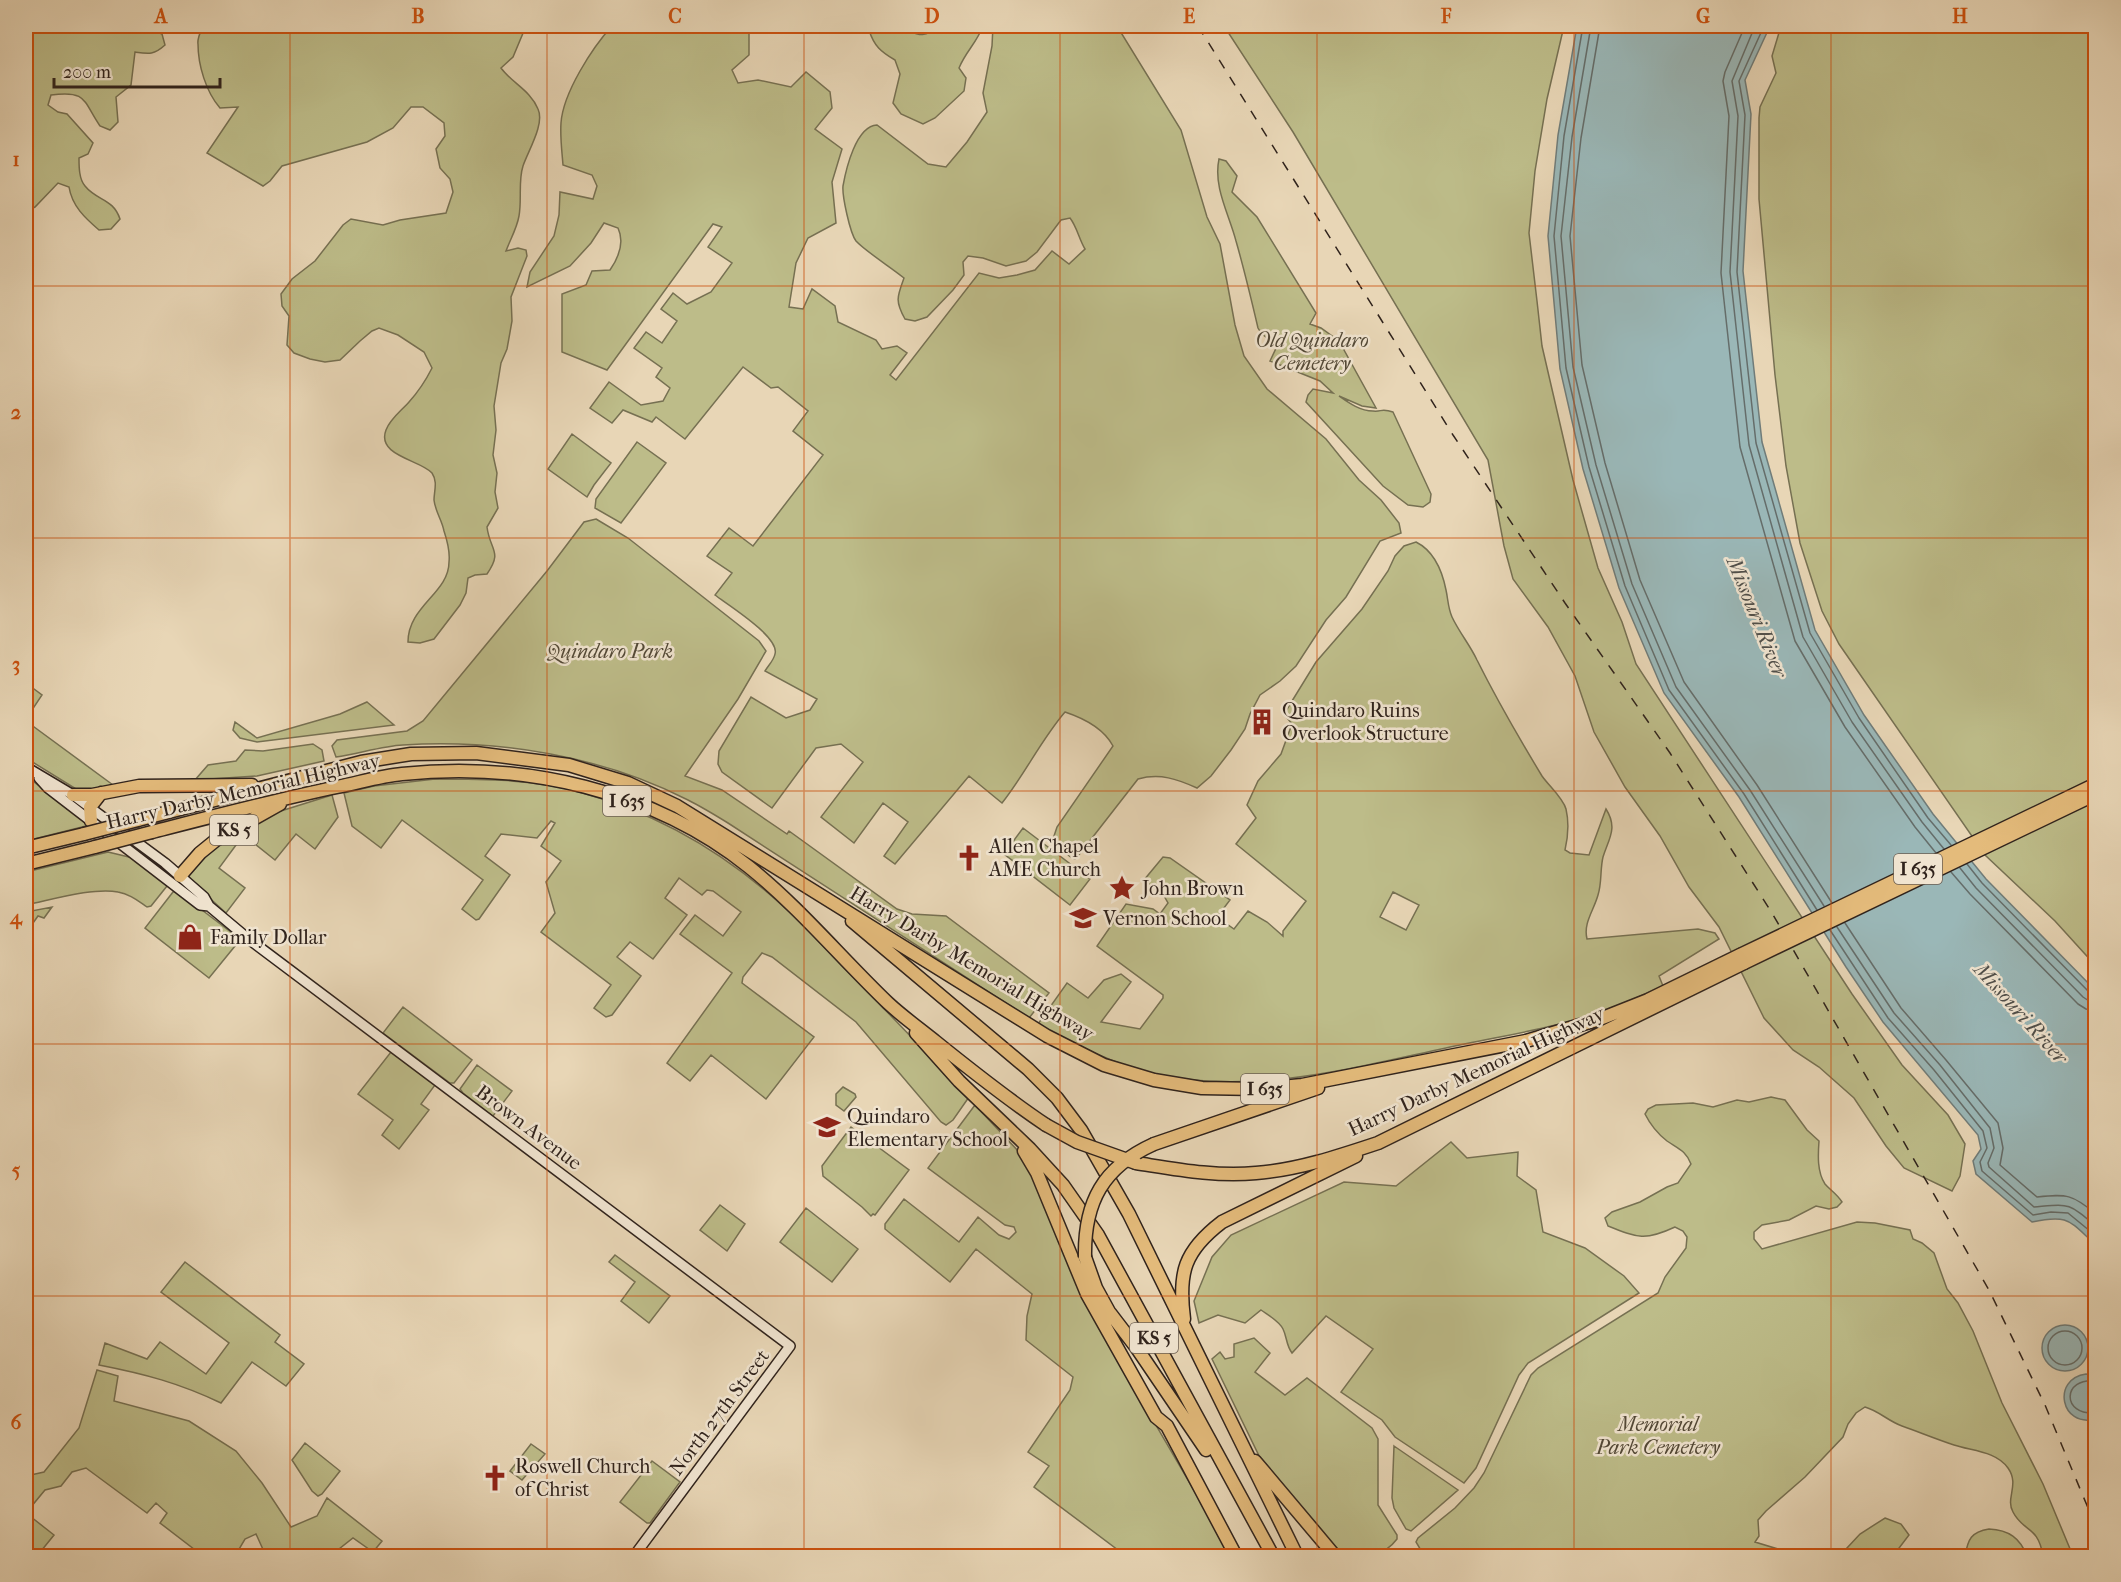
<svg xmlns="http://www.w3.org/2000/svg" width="2121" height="1582" font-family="'IM FELL French Canon',serif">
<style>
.green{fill:#bdbc89;stroke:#767052;stroke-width:1.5;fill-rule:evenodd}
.water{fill:#9ab7b7;stroke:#707c79;stroke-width:1.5}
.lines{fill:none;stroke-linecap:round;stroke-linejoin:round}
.shore{stroke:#656d6a;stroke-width:1.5}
.secondary-casing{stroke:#30231c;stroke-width:12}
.highway-casing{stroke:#30231c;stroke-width:15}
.secondary{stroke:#f0e4d0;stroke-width:9}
.highway{stroke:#e4bb7b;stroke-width:12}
.rail{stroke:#30231c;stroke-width:1.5;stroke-dasharray:10 10;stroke-linecap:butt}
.highway-bridge-casing{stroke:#30231c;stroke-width:15;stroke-linecap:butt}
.highway-bridge{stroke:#e4bb7b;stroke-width:12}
.grid{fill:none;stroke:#cc510e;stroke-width:1.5;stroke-opacity:0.55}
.labels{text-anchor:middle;stroke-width:5;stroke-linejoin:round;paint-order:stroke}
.shield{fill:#f0e4d0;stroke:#6a5d52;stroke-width:1.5}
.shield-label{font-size:18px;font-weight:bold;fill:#30231c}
.park-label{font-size:20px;font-style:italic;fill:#534937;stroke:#f0e4d0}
.poi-label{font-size:20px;fill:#30231c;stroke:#f0e4d0;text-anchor:start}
.street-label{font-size:20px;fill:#30231c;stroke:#f0e4d0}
.water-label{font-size:21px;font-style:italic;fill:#504f4a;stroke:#f0e4d0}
.neatline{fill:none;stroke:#cc510e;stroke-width:2}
.grid-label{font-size:20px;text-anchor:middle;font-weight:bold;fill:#cc510e}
</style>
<rect width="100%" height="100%" fill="#e8d6b6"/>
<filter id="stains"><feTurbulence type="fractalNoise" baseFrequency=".00333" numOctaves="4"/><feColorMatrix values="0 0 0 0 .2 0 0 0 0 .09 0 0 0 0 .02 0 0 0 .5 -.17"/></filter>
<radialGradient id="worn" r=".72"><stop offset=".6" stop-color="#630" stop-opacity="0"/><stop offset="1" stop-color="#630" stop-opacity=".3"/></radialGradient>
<path class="green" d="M34 26H151L150 29 162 34 165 45C154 55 149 54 135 52L131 85 116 97 118 122 110 130 100 126C83 101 87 90 51 95L48 105 58 112 67 114 93 143 88 154 79 158C79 167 79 179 85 186 97 201 113 198 120 219L111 229 99 230C85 218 72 206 69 187L58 183 35 207 26 211V53L31 43Z
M203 26H526L513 57 501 68C512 83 531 91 538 109 545 124 528 151 523 166 518 181 522 200 519 216 517 228 510 240 506 251L518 248 526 250 527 256 511 297 512 321 507 349 501 363 494 406 496 430 493 455 497 473 495 492 498 508 487 527C490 551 503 551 487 574L475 575 468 578 466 593 460 605 434 639 420 643 408 642C408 606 449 593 449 562 450 553 447 540 444 531 442 520 435 511 434 500 434 491 438 482 432 473 421 460 376 456 386 430 390 419 401 411 409 402 418 392 426 380 432 368L424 352 398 335 379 328 372 331 360 341 340 360 325 362 310 359 294 353 287 345 289 316 282 306 281 294 292 279 315 261 343 225 351 219 383 225 400 220 446 213 453 192 450 179 440 168 436 149 445 136 444 123 423 107H411L393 128 367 142 282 166 270 181 263 186 207 153 238 107 220 108C206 92 198 65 198 44 197 38 201 31 203 26Z
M612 26H738L749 33V55L732 70 738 83 758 80 791 87 806 72 830 92 832 108 815 129 842 149 832 182 836 223 808 238 796 263 789 307 803 309 812 289 835 306 838 322 876 340 882 349 897 346 907 353 890 375 896 380 979 273 999 278 1017 275 1035 270 1052 251 1069 264 1085 249C1079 239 1077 227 1070 218L1061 220 1037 252 1026 261 1006 266 983 258 968 256 963 262 964 275 953 290 927 317 915 321 905 319C895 301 897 297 904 278 892 268 865 251 856 241 850 233 842 196 843 186 846 169 856 126 877 125L928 164 946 167 967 142 987 112 983 93 992 46 993 26H1117L1181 130 1207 217 1220 244 1235 325 1244 356 1267 389 1326 439 1359 480 1381 500 1399 523 1401 533 1380 541 1346 597 1326 620 1296 666 1280 681 1260 695 1250 714 1245 729 1231 750 1211 776 1197 788C1177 779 1160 773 1138 779L1078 856 1075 859 1072 858 1052 842 1057 827 1113 746C1104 729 1083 718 1065 712 1041 740 1025 774 1002 803L969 776 895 864 884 856 908 822 883 803 854 843 821 817 863 762 841 744 816 748 772 808 722 772 718 764 719 751 751 697 786 718 810 710 817 699 765 671C768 666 774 660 775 654 780 637 728 605 715 595L732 573 707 556 729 528 753 546 823 455 793 431 808 411 778 387 771 388 743 367 685 439 656 417 652 422 623 410 612 423 590 408 609 382 641 405 663 401 670 388 656 377 662 368 634 348 646 332 662 343 677 321 661 309 673 293 687 304 711 292 732 263 708 247 722 227 713 224 607 370 562 352V294L586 285 592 271 610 270C619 257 625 243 618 228L604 223 591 243 570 266 527 287 530 272 554 236 559 215 560 192 593 199 597 186 592 175 563 165C562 152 560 137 561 123 563 93 592 48 612 26Z
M877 26C884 25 891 25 898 27 917 33 921 41 939 26H983C976 44 966 51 959 68L966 78 964 91 935 118 923 124 901 114 893 103 900 74 895 60C881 52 874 46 869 30Z
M1224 26H1564L1547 99 1535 171 1529 233 1537 301 1542 346 1573 480 1598 568 1622 622 1636 664 1852 994 1902 1065 1948 1115 1965 1144 1960 1176 1952 1191 1904 1168 1886 1146 1854 1098 1819 1067 1793 1050 1764 1018 1719 927 1689 887 1660 836 1625 787 1594 732 1575 676 1548 627 1513 579 1504 546 1488 460 1293 132Z
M1781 26H2095L2096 744C2086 760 2088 771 2096 787L2095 965 2055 921 1985 855 1839 644 1822 611 1800 543 1786 466 1775 375 1759 199V118L1760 107 1776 73 1772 56Z
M1219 159 1226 161 1237 176 1232 192 1257 217 1316 313 1310 324 1321 328 1339 341 1376 408 1362 406 1339 396C1349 403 1360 411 1373 411 1382 412 1381 408 1393 412L1431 494 1430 502 1423 507 1408 505 1383 486 1306 402 1308 395 1313 389 1333 393 1320 381 1270 361 1279 342C1269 340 1263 337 1258 328 1251 298 1244 269 1236 241 1229 214 1213 187 1219 159Z
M572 434 611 463 594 485 587 497 548 469Z
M637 442 666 463 621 523 595 508 596 499Z
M596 519 628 538 759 641 766 651 738 699 685 776 722 790 787 834 789 831 897 909 912 914 946 916 1049 993 1029 1018 728 823C715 815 702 807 688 800 602 756 499 739 403 745 382 746 358 754 336 757L332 746 337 740 407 731 423 721 547 571 584 522Z
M1416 542C1434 551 1442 570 1446 590 1448 599 1448 608 1452 617 1459 632 1470 645 1477 660 1497 700 1519 738 1542 776 1549 786 1563 798 1566 809 1569 822 1568 837 1565 850L1570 853 1589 855 1606 809C1618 828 1609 838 1603 857 1600 869 1602 883 1598 895 1594 910 1583 923 1587 939L1698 929 1715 933 1719 939 1659 976 1663 986C1637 998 1610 1010 1583 1018 1538 1031 1491 1038 1446 1048 1348 1069 1250 1096 1150 1073 1111 1063 1073 1044 1038 1024L1067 983 1088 998 1104 980 1121 974 1131 982 1101 1022 1140 1029 1163 998V995L1097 946 1126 904 1153 909 1160 914 1168 903 1164 896 1144 880 1163 857 1170 858 1230 900 1217 917 1234 929 1248 911 1267 922 1283 936V931L1306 901 1236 844 1256 818 1247 805 1258 781 1281 754 1292 724 1284 714 1316 662 1362 609 1388 571 1395 556 1404 546ZM1393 892 1419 905 1406 930 1380 917Z
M26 683 42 695 26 719Z
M367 702 394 725 257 742 240 738 233 730 235 722 257 738 340 714Z
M26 721 113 785 86 790 76 789 26 758Z
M313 744 322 750 324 761 257 776 195 780 208 765 236 761 245 750 263 751Z
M26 776 34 782 90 825 26 841Z
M435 779C483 779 532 779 579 792 657 813 727 854 786 909 808 929 828 952 849 973 890 1014 929 1056 969 1097L953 1120 946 1125 941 1122 856 1022 772 957 762 953 743 977 742 983 814 1037 766 1099 711 1055 690 1081 667 1063 732 973 680 934 695 915 723 936 741 912 713 891 707 890 702 895 679 878 665 898 687 915 653 959 630 942 617 957 641 976 612 1015 606 1017 594 1008 611 985 541 932 555 913 546 882 561 861 541 846 555 823 551 821 537 838 501 834 485 856 510 875 479 919 476 920 462 909 483 880 402 820 381 848 352 826 344 793 374 786Z
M332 795 338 817 315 849 296 834 275 860 250 840 245 844 239 841 219 868 245 888 226 913 192 882 189 877 190 869 202 855 268 815Z
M1023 828 1090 879 1070 905 1004 854Z
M108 852 133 858 166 882 167 886 151 906 147 907C138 901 130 894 118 892 94 887 51 900 26 905V872Z
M177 891 236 936 237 941 235 946 209 978 145 928 173 892Z
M52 907 44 918 38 916 26 933V912Z
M403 1007 472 1060 454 1083H450L383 1033Z
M391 1052 435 1085 421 1104 429 1110 399 1149 382 1135 393 1120 358 1094Z
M477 1065 512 1091 493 1116 463 1093 460 1089Z
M843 1087 855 1094 856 1097 844 1111 836 1105V1094Z
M1771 1097 1785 1100 1807 1130 1819 1141C1818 1155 1817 1172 1825 1184 1830 1190 1837 1194 1842 1202L1837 1207 1829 1209 1816 1206 1789 1220 1762 1225 1754 1232V1239L1762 1249 1857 1222 1875 1223 1910 1230 1913 1239 1922 1243 1934 1253 1947 1289 1958 1303 1973 1331 2002 1403 2043 1484 2073 1556H2043C2038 1525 2023 1532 2013 1512 2005 1498 2020 1485 2008 1468 1996 1451 1972 1451 1954 1445 1936 1439 1919 1432 1902 1426 1888 1421 1879 1411 1865 1407L1856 1413 1848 1424 1843 1437 1805 1477 1766 1511 1758 1520 1759 1536 1755 1542 1801 1556H1416L1422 1552 1416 1542 1418 1538 1455 1508 1474 1488 1484 1473 1531 1375 1538 1368 1658 1293 1665 1277 1686 1248 1687 1237 1683 1231 1675 1227C1645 1241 1638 1238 1608 1226L1605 1218 1612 1212 1640 1202 1667 1187 1678 1183 1691 1164C1686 1151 1679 1149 1667 1141 1658 1134 1650 1124 1645 1114L1648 1109 1656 1105 1693 1103 1713 1107 1737 1100 1749 1102Z
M975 1105 1019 1152 1028 1166 1136 1391 1209 1516 1229 1556H1126L1034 1487 1049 1466 1028 1452 1070 1390 1073 1377 1026 1340 1027 1316 1032 1294 976 1249 950 1282 885 1229V1224L904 1199 959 1242 978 1217 999 1235 1009 1239 1016 1232 1014 1227 1005 1225 928 1168Z
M851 1127 909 1170 875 1215 873 1214 871 1216 862 1207 823 1176 822 1166Z
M1451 1142 1467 1158 1518 1152 1517 1176 1536 1190 1543 1232 1585 1248 1624 1276 1639 1293 1528 1363 1519 1375 1476 1468 1464 1483 1395 1437 1382 1420 1341 1392 1373 1349 1326 1316 1292 1353C1286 1345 1287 1337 1283 1329 1279 1321 1268 1315 1261 1310L1245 1323 1218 1315 1199 1323 1194 1301 1212 1257 1231 1235 1344 1182 1396 1186Z
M720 1205 745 1224 727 1251 700 1230Z
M806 1208 858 1249 832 1282 780 1242Z
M615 1255 670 1296 649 1323 621 1301 635 1282 609 1262Z
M185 1262 280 1335 275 1342 304 1364 286 1386 252 1362 221 1403C179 1383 145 1374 99 1365L105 1343 147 1359 160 1342 206 1374 229 1343 161 1292Z
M1254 1338 1270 1353 1255 1372 1285 1395 1307 1378 1372 1428 1378 1439V1505L1397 1535V1539C1382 1559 1363 1556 1341 1556L1264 1466 1212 1359 1220 1352 1225 1359 1234 1357V1344Z
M97 1370 118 1376 114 1401 189 1421 236 1451 262 1483 291 1527 317 1516 327 1498 382 1541 373 1552 353 1538 330 1556H266L256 1534 245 1539 235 1556H203L160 1523 167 1513 156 1503 147 1513 86 1468 72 1472 61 1486 45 1490 26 1513 54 1535 37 1556H26V1476L44 1472 79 1428Z
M305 1443 340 1471 322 1494 318 1496 312 1491 292 1460Z
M531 1444 545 1454 522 1480 510 1471Z
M1394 1446 1458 1490 1411 1531 1406 1529 1394 1508 1392 1498Z
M652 1461 680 1482 650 1523H647L620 1502Z
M1885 1518 1901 1524 1909 1535 1893 1556H1821L1846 1549 1860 1534Z
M1989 1529C2009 1530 2020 1538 2027 1556H1965C1968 1539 1971 1532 1989 1529Z"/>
<path class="water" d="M1577 26H1770L1745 80 1751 114 1743 271 1762 442 1815 630 1864 715 1933 814 1986 879 2095 990V1244C2069 1221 2069 1214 2032 1222L1976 1174 1973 1161 1981 1149 1978 1135 1883 1022 1846 967 1739 797 1664 693 1619 588 1583 469 1560 369 1548 236 1558 135Z
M2042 1348a23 23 0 1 1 46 0a23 23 0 1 1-46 0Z
M2086 1374 2095 1376V1419C2061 1428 2051 1379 2086 1374Z"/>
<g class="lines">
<path class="shore" d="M1583 26 1564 136 1554 236 1566 368 1589 467 1625 586 1669 690 1744 794 1817 910
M1591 26 1572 137 1561 236 1573 367 1596 465 1632 584 1676 687 1750 790 1824 906
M1600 26 1581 138 1570 236 1582 365 1605 463 1640 580 1684 682 1757 785 1832 903
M1745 26 1725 72 1723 81 1729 116 1721 273 1740 447 1795 641 1845 727 1915 827 1936 853
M1755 26 1732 81 1738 116 1730 272 1749 445 1803 637 1852 722 1922 822 1944 849
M1764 26 1739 81 1745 115 1737 272 1756 443 1810 633 1859 718 1928 818 1951 845
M1967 864 1982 883 2089 992 2096 994
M1960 868 1976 888 2083 997 2089 1001 2096 1002
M1951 872 1970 894 2078 1004 2086 1009 2096 1011
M1845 923 1901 1008 1946 1060 1998 1123 2003 1148 2000 1165 2037 1197C2067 1194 2072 1194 2096 1214
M1837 927 1894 1013 1940 1065 1990 1128 1994 1148 1988 1163 1989 1167 2034 1207C2070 1204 2067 1202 2096 1226
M1830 930 1888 1018 1934 1070 1983 1131 1987 1148 1980 1162 1982 1171 2033 1215 2051 1212 2068 1213 2096 1236
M2048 1348a17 17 0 1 1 34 0a17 17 0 1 1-34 0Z
M2096 1381C2062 1377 2061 1416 2096 1413"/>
<g class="secondary-casing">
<path id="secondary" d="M26 767 73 795 165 863 204 897 209 906 246 937 790 1346 634 1556
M39 778 48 788 200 905 209 906"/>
</g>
<g class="highway-casing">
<path id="highway" d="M73 795H92L139 786 252 785
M138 820 361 762 411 754 476 753 569 765 628 783 677 806 1047 1036 1104 1065 1154 1080 1202 1088 1258 1089 1302 1085 1526 1041 1600 1019 1648 1000 1740 955
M91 821 90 807 101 793
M152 832C214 816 275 800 337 787 358 783 380 776 402 774 523 761 653 790 749 867 800 908 841 958 888 1003 903 1017 920 1029 936 1042 972 1071 1007 1099 1046 1125
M26 848 84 834
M26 864 95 847
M180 876 200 853 216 840 280 804
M852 921 1028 1069 1057 1098 1081 1130 1129 1214 1297 1556
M916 1033 959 1081 1030 1149 1063 1185 1098 1235 1273 1556
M1154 1144 1318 1088
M1024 1151 1037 1173 1087 1294 1156 1417 1167 1426 1236 1556
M1136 1163C1175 1169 1216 1177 1256 1173 1297 1170 1339 1156 1378 1143L1744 963
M1085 1257 1096 1288 1113 1319
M1110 1313 1136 1347 1206 1450
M1184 1319C1178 1273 1184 1251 1222 1222L1356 1156
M1255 1461 1335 1556"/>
</g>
<use href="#secondary" class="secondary"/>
<use href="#highway" class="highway"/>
<path class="rail" d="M1198 26 1453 435 1565 603 1670 753 1772 913 1989 1290 2045 1405 2096 1527"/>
<g class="highway-bridge-casing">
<path id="highway-bridge" d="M84 834 138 820
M95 847 152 832
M1740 955 2096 784
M1744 963 2096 794
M1046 1125 1077 1142 1136 1163
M1085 1257C1084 1202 1103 1167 1154 1144"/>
</g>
<use href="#highway-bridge" class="highway-bridge"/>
</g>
<path class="grid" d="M290 26V1556M547 26V1556M804 26V1556M1060 26V1556M1317 26V1556M1574 26V1556M1831 26V1556M26 286H2096M26 538H2096M26 791H2096M26 1044H2096M26 1296H2096"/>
<defs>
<g id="building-bare" transform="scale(2.07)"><path d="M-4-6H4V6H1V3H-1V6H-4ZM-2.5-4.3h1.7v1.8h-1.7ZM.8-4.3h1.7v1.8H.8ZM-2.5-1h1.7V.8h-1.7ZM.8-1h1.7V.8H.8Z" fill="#8f2418" stroke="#f0e4d0" stroke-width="2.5" paint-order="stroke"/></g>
<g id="church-bare" transform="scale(2.07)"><path d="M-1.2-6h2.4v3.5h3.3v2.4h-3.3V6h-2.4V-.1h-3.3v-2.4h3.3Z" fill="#8f2418" stroke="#f0e4d0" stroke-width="2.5" paint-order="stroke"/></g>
<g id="sight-bare" transform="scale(2.07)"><path d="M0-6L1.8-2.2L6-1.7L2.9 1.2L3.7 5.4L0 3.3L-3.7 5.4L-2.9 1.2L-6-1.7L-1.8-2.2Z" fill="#8f2418" stroke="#f0e4d0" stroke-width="2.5" paint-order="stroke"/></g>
<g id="school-bare" transform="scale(2.07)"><path d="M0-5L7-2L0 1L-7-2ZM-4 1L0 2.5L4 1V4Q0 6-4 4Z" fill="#8f2418" stroke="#f0e4d0" stroke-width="2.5" paint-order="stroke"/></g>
<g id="shop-bare" transform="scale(2.07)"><path d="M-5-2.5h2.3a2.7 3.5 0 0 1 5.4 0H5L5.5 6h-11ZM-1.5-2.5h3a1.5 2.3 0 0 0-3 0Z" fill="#8f2418" stroke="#f0e4d0" stroke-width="2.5" paint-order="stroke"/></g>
</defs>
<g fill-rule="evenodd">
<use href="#building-bare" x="1262" y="722"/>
<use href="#church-bare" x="969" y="858"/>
<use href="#sight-bare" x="1122" y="888"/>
<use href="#school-bare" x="1083" y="918"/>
<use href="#shop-bare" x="190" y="937"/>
<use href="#school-bare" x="827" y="1127"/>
<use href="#church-bare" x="495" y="1478"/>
</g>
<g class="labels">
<g class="shield">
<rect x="603" y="786" width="48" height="30" rx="4.5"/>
<rect x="210" y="815" width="48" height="30" rx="4.5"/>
<rect x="1894" y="854" width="48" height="30" rx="4.5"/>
<rect x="1241" y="1074" width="48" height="30" rx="4.5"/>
<rect x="1130" y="1323" width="48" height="30" rx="4.5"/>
</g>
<g class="shield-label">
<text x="627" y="807">I 635</text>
<text x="234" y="836">KS 5</text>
<text x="1918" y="875">I 635</text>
<text x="1265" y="1095">I 635</text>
<text x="1154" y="1344">KS 5</text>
</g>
<g class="park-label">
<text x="1312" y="347">Old Quindaro<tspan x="1312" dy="23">Cemetery</tspan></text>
<text x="610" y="658">Quindaro Park</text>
<text x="1658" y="1431">Memorial<tspan x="1658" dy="23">Park Cemetery</tspan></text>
</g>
<g class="poi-label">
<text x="1282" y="717">Quindaro Ruins<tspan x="1282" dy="23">Overlook Structure</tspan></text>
<text x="989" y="853">Allen Chapel<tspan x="989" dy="23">AME Church</tspan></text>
<text x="1142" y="895">John Brown</text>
<text x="1103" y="925">Vernon School</text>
<text x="210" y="944">Family Dollar</text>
<text x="847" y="1123">Quindaro<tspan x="847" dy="23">Elementary School</tspan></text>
<text x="515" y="1473">Roswell Church<tspan x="515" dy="23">of Christ</tspan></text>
</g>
<g class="street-label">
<text transform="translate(243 791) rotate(-13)" y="7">Harry Darby Memorial Highway</text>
<text transform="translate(972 963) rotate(31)" y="7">Harry Darby Memorial Highway</text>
<text transform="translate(1476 1071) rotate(-25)" y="7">Harry Darby Memorial Highway</text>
<text transform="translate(529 1127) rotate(37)" y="7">Brown Avenue</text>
<text transform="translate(719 1412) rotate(-53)" y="7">North 27th Street</text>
</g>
<g class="water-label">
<text transform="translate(1757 617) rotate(68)" y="7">Missouri River</text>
<text transform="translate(2021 1013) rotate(48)" y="7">Missouri River</text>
</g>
</g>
<rect width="2121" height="1582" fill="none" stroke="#e8d6b6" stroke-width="66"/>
<path d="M54 78v9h166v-9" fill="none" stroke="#30231c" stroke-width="3"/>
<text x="63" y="78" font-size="18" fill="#30231c" stroke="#f0e4d0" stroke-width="4.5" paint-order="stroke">200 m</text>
<rect x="33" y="33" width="2055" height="1516" class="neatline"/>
<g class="grid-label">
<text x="161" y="23">A</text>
<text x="418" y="23">B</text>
<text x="675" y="23">C</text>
<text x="932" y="23">D</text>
<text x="1189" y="23">E</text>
<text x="1446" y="23">F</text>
<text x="1703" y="23">G</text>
<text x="1960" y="23">H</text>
<text x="16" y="166">1</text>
<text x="16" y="419">2</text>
<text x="16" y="671">3</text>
<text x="16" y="924">4</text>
<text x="16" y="1177">5</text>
<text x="16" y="1429">6</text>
</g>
<rect width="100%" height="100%" filter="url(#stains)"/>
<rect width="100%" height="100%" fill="url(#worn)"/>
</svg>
